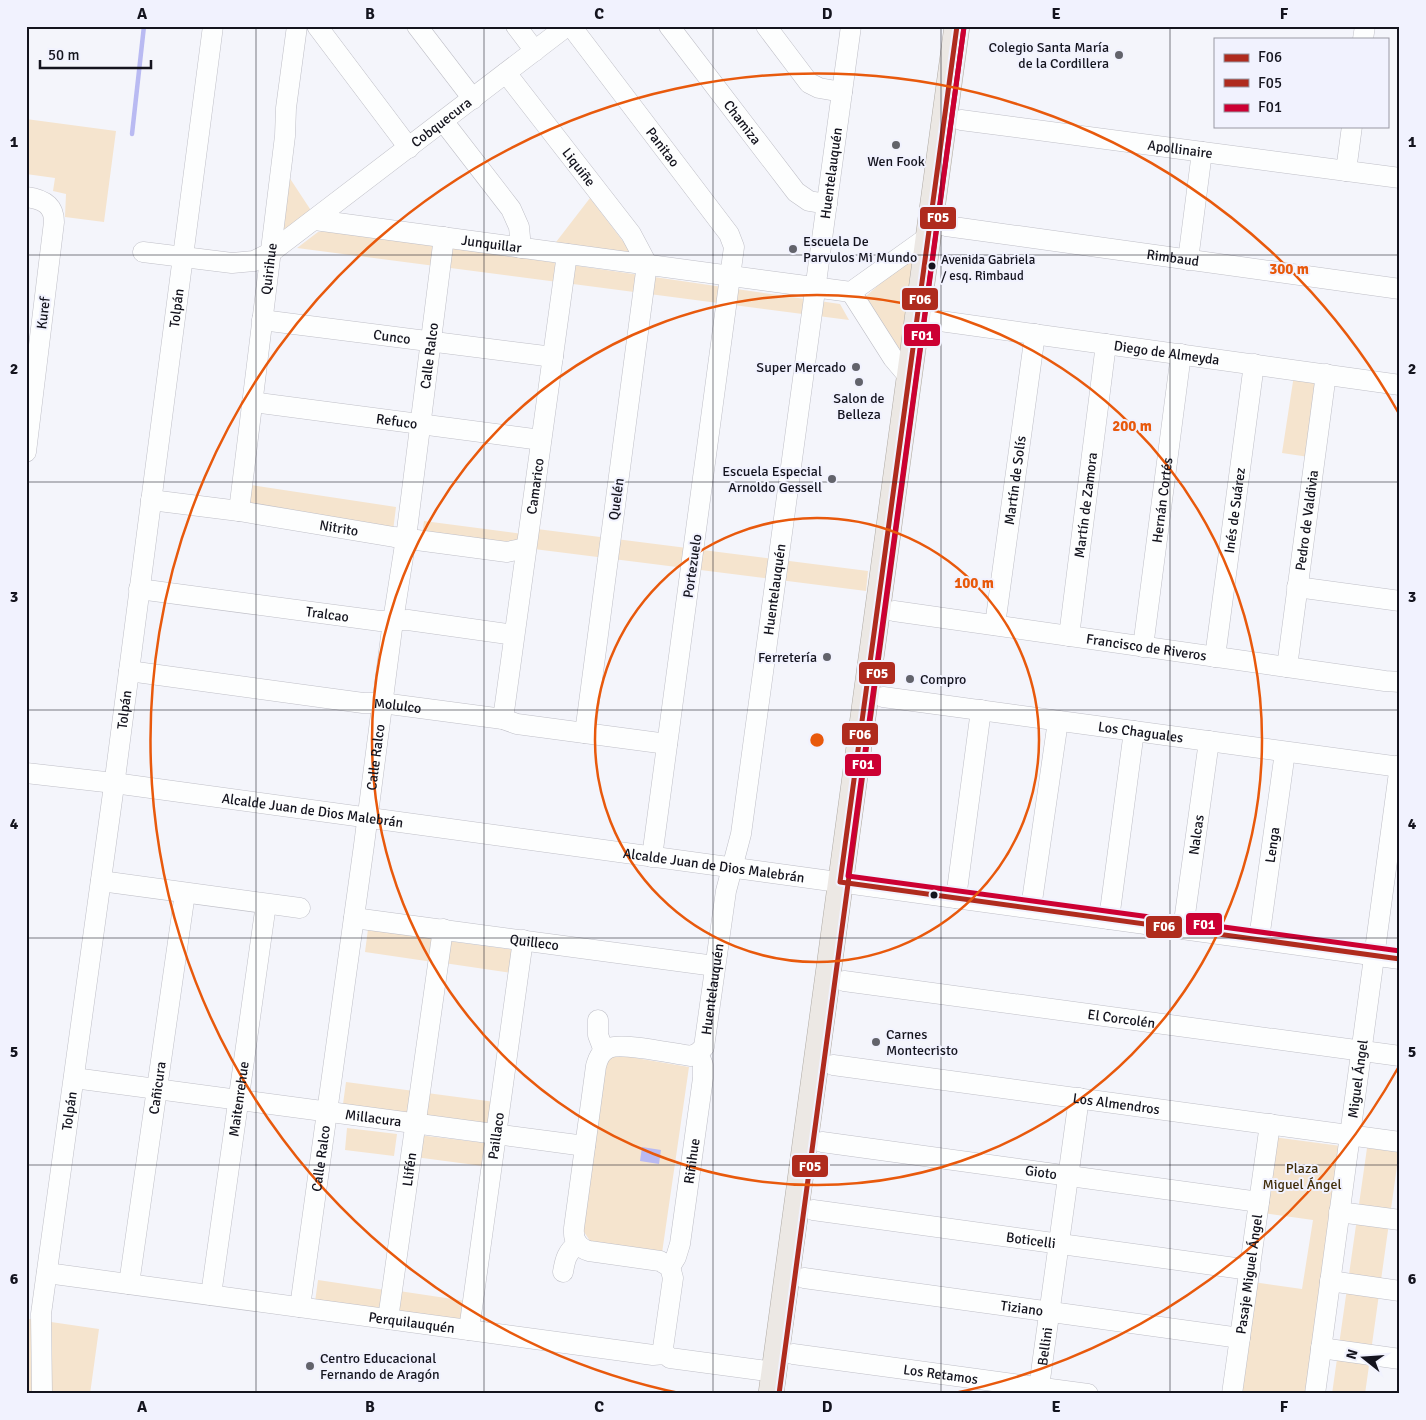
<svg xmlns="http://www.w3.org/2000/svg" width="1426" height="1420" font-family="Signika,sans-serif">
<style>
.green{fill:#f5e4ce}
.water{fill:#b9baf2}
.lines{fill:none;stroke-linecap:round;stroke-linejoin:round}
.stream{stroke:#b9baf2;stroke-width:4.5}
.minor-casing{stroke:#bfbfc7;stroke-width:21}
.major-casing{stroke:#afaaa4;stroke-width:26}
.minor{stroke:#fdfefe;stroke-width:20}
.major{stroke:#ece8e4;stroke-width:25}
.bus-1-casing{stroke:#f1f2fe;stroke-width:9}
.bus-2-casing{stroke:#f1f2fe;stroke-width:9}
.bus-3-casing{stroke:#f1f2fe;stroke-width:9}
.bus-1{stroke:#af2b1e;stroke-width:5}
.bus-2{stroke:#af2b1e;stroke-width:5}
.bus-3{stroke:#c03;stroke-width:5}
.grid{fill:none;stroke:#14141e;stroke-width:1;stroke-opacity:0.55}
.ring{fill:none;stroke:#e8590c;stroke-width:2.5}
.poi-dot{fill:#62636b;stroke:#f1f2fe;stroke-width:2}
.bus-dot{fill:#14141e;stroke:#f1f2fe;stroke-width:2}
.labels{text-anchor:middle;stroke-width:4;stroke-linejoin:round;paint-order:stroke}
.bus-label{font-size:13px;fill:#14141e;stroke:#f1f2fe;text-anchor:start}
.poi-label{font-size:14px;fill:#14141e;stroke:#f1f2fe;text-anchor:end}
.street-label{font-size:14px;fill:#14141e;stroke:#f1f2fe}
.park-label{font-size:14px;fill:#412d0a;stroke:#f1f2fe}
.centre{fill:#e8590c;stroke:#f1f2fe;stroke-width:2.5}
.ring-label{font-size:15px;text-anchor:middle;font-weight:bold;fill:#e8590c;stroke:#f1f2fe;stroke-width:4;stroke-linejoin:round;paint-order:stroke}
.line-badge{stroke:#f1f2fe;stroke-width:2}
.badge-label{font-size:14px;text-anchor:middle;font-weight:bold;fill:#fff}
.neatline{fill:none;stroke:#14141e;stroke-width:2}
.grid-label{font-size:16px;text-anchor:middle;font-weight:bold;fill:#14141e}
</style>
<rect width="100%" height="100%" fill="#f4f5fb"/>
<path class="green" d="M26 119 116 131 104 222 65 217 66 194 53 191 55 178 26 174Z
M289 177 312 212 282 233Z
M590 198 632 253 553 246Z
M330 230 840 304 849 320 297 248 318 232Z
M915 254 901 351 865 297 912 255Z
M1294 375 1320 379 1309 457 1282 453Z
M244 484 396 507 392 539 240 506Z
M424 521 523 534 520 557 421 543Z
M537 529 868 571 866 591 534 549Z
M368 929 436 939 433 962 365 952Z
M448 941 515 950 512 973 444 963Z
M624 1056 689 1067 662 1253 590 1241 582 1229V1217L607 1061 612 1057Z
M346 1082 414 1091 411 1114 343 1104Z
M427 1093 495 1102 491 1125 424 1115Z
M347 1128 397 1134 394 1156 345 1150Z
M418 1135 486 1143 483 1166 415 1157Z
M1273 1137 1341 1146 1305 1394H1237L1253 1282 1302 1289 1313 1220 1262 1213Z
M1367 1148 1399 1152 1365 1394H1332Z
M318 1280 385 1290 382 1312 315 1302Z
M399 1291 466 1301 463 1323 395 1313Z
M26 1319H31L32 1394H26Z
M51 1322 99 1329 90 1394H52Z"/>
<path class="water" d="M642 1147 661 1150 659 1164 640 1161Z"/>
<g class="lines">
<path class="stream" d="M132 134 144 26"/>
<g class="minor-casing">
<g id="minor">
<path d="M317 26 409 148"/>
<path d="M417 26 473 99"/>
<path d="M516 26 535 51"/>
<path id="s1" d="M571 26 729 234 734 247 652 857"/>
<path id="s2" d="M669 26 796 192 809 201 827 204"/>
<path d="M766 26 809 83 819 88 842 92"/>
<path d="M1363 39 1365 26"/>
<path id="s3" d="M506 73 631 234 647 264 585 733"/>
<path id="s4" d="M961 120 1400 178"/>
<path d="M443 121 511 209 519 227 521 248"/>
<path d="M1346 171 1352 126"/>
<path d="M26 197C42 199 54 204 54 222L26 452"/>
<path id="s5" d="M315 220 851 292 928 237"/>
<path id="s6" d="M946 226 1400 289"/>
<path id="s7" d="M143 252 232 263 254 261 270 253 567 26"/>
<path d="M1188 260 1202 152"/>
<path d="M851 292 893 358 909 377"/>
<path id="s8" d="M262 320 553 357"/>
<path id="s9" d="M933 320 1400 385"/>
<path id="s10" d="M252 402 541 440"/>
<path id="s11" d="M151 500 239 511 394 537 507 552 526 548"/>
<path id="s12" d="M239 511 285 136 286 108 297 26"/>
<path d="M1297 587 1400 601"/>
<path id="s13" d="M139 589 380 621 408 620 514 635"/>
<path id="s14" d="M894 611 1385 681 1400 682"/>
<path id="s15" d="M995 625 1035 334"/>
<path id="s16" d="M1069 636 1106 344"/>
<path id="s17" d="M1143 647 1181 354"/>
<path id="s18" d="M1215 657 1254 364"/>
<path id="s19" d="M1287 667 1326 374"/>
<path id="s20" d="M129 671 363 703H382L503 719 517 724 667 744"/>
<path id="s21" d="M883 697 1400 767"/>
<path id="s22" d="M503 719 567 254"/>
<path id="s23" d="M26 773 114 783 1400 959"/>
<path d="M101 881 300 908"/>
<path d="M956 898 981 710"/>
<path d="M1031 908 1058 721"/>
<path id="s24" d="M354 918 715 966"/>
<path d="M1109 919 1134 731"/>
<path id="s25" d="M1183 929 1209 741"/>
<path id="s26" d="M1259 939 1285 752"/>
<path id="s27" d="M844 981 1400 1056"/>
<path d="M598 1020V1035L604 1051"/>
<path id="s28" d="M833 1065 1400 1142"/>
<path id="s29" d="M74 1078 585 1146"/>
<path id="s30" d="M822 1142 1259 1202"/>
<path id="s31" d="M813 1210 1250 1270"/>
<path d="M1339 1212 1400 1220"/>
<path id="s32" d="M670 1267 676 1257 680 1244 703 1078V1065L698 1053"/>
<path d="M563 1272C565 1260 567 1251 578 1244"/>
<path id="s33" d="M47 1273 653 1355 665 1354 670 1358 774 1372"/>
<path id="s34" d="M804 1278 1240 1338"/>
<path d="M1330 1281 1400 1291"/>
<path id="s35" d="M129 1284 185 893"/>
<path id="s36" d="M211 1295 266 904"/>
<path id="s37" d="M300 1307 364 845 393 621 406 538 444 237"/>
<path id="s38" d="M388 1319 443 929"/>
<path id="s39" d="M469 1330 523 940"/>
<path d="M1321 1348 1400 1359"/>
<path id="s40" d="M665 1354 663 1348 673 1278 670 1267 660 1261 589 1251C577 1247 573 1240 574 1228L596 1066C598 1058 601 1051 609 1048 622 1042 674 1054 691 1056L698 1053 704 1047 726 891 741 834 851 26"/>
<path id="s41" d="M793 1354 1088 1394"/>
<path id="s42" d="M1039 1387 1079 1098"/>
<path id="s43" d="M42 1394 41 1314 116 771 213 26"/>
<path id="s44" d="M1232 1394 1270 1124"/>
<path id="s45" d="M1315 1394 1400 765"/>
</g>
</g>
<g class="major-casing">
<path id="major" d="M771 1394 957 26"/>
</g>
<use href="#minor" class="minor"/>
<use href="#major" class="major"/>
<g class="bus-1-casing">
<path id="bus-1" d="M957 26 840 882 1400 959"/>
</g>
<g class="bus-2-casing">
<path id="bus-2" d="M779 1394 964 27"/>
</g>
<g class="bus-3-casing">
<path id="bus-3" d="M964 27 848 876 1400 951"/>
</g>
<use href="#bus-1" class="bus-1"/>
<use href="#bus-2" class="bus-2"/>
<use href="#bus-3" class="bus-3"/>
</g>
<path class="grid" d="M256 26V1394M484 26V1394M713 26V1394M941 26V1394M1170 26V1394M26 255H1400M26 482H1400M26 710H1400M26 938H1400M26 1165H1400"/>
<g class="ring">
<circle cx="817" cy="740" r="222"/>
<circle cx="817" cy="740" r="445"/>
<path d="M1398 1068A667 667 0 0 1 950 1394M684 1394A667 667 0 1 1 1398 412"/>
</g>
<g class="poi-dot">
<circle cx="1119" cy="55" r="5"/>
<circle cx="896" cy="145" r="5"/>
<circle cx="793" cy="249" r="5"/>
<circle cx="856" cy="367" r="5"/>
<circle cx="859" cy="382" r="5"/>
<circle cx="832" cy="479" r="5"/>
<circle cx="827" cy="657" r="5"/>
<circle cx="910" cy="679" r="5"/>
<circle cx="876" cy="1042" r="5"/>
<circle cx="310" cy="1366" r="5"/>
</g>
<g class="bus-dot">
<circle cx="932" cy="266" r="4.5"/>
<circle cx="934" cy="895" r="4.5"/>
</g>
<g class="labels">
<g class="bus-label">
<text x="941" y="264">Avenida Gabriela<tspan x="941" dy="16">/ esq. Rimbaud</tspan></text>
</g>
<g class="poi-label">
<text x="1109" y="52">Colegio Santa María<tspan x="1109" dy="16">de la Cordillera</tspan></text>
<text x="896" y="166" text-anchor="middle">Wen Fook</text>
<text x="803" y="246" text-anchor="start">Escuela De<tspan x="803" dy="16">Parvulos Mi Mundo</tspan></text>
<text x="846" y="372">Super Mercado</text>
<text x="859" y="403" text-anchor="middle">Salon de<tspan x="859" dy="16">Belleza</tspan></text>
<text x="822" y="476">Escuela Especial<tspan x="822" dy="16">Arnoldo Gessell</tspan></text>
<text x="817" y="662">Ferretería</text>
<text x="920" y="684" text-anchor="start">Compro</text>
<text x="886" y="1039" text-anchor="start">Carnes<tspan x="886" dy="16">Montecristo</tspan></text>
<text x="320" y="1363" text-anchor="start">Centro Educacional<tspan x="320" dy="16">Fernando de Aragón</tspan></text>
</g>
<g class="street-label">
<text dy="5" stroke="none"><textPath href="#s7" startOffset="345">Cobquecura</textPath></text>
<text dy="5" stroke="none"><textPath href="#s2" startOffset="121">Chamiza</textPath></text>
<text dy="5" stroke="none"><textPath href="#s1" startOffset="152">Panitao</textPath></text>
<text dy="5" stroke="none"><textPath href="#s4" startOffset="221">Apollinaire</textPath></text>
<text dy="5" stroke="none"><textPath href="#s3" startOffset="119">Liquiñe</textPath></text>
<text dy="5" stroke="none"><textPath href="#s40" startOffset="1371">Huentelauquén</textPath></text>
<text dy="5" stroke="none"><textPath href="#s5" startOffset="178">Junquillar</textPath></text>
<text dy="5" stroke="none"><textPath href="#s6" startOffset="229">Rimbaud</textPath></text>
<text dy="5" stroke="none"><textPath href="#s12" startOffset="244">Quirihue</textPath></text>
<text dy="5" stroke="none"><textPath href="#s43" startOffset="1095">Tolpán</textPath></text>
<text transform="translate(43 313) rotate(-83)" y="5">Kuref</text>
<text dy="5" stroke="none"><textPath href="#s8" startOffset="131">Cunco</textPath></text>
<text dy="5" stroke="none"><textPath href="#s9" startOffset="236">Diego de Almeyda</textPath></text>
<text dy="5" stroke="none"><textPath href="#s37" startOffset="960">Calle Ralco</textPath></text>
<text dy="5" stroke="none"><textPath href="#s10" startOffset="146">Refuco</textPath></text>
<text dy="5" stroke="none"><textPath href="#s15" startOffset="146">Martín de Solís</textPath></text>
<text dy="5" stroke="none"><textPath href="#s22" startOffset="235">Camarico</textPath></text>
<text transform="translate(616 499) rotate(-82)" y="5">Quelén</text>
<text dy="5" stroke="none"><textPath href="#s17" startOffset="148">Hernán Cortés</textPath></text>
<text dy="5" stroke="none"><textPath href="#s16" startOffset="132">Martín de Zamora</textPath></text>
<text dy="5" stroke="none"><textPath href="#s18" startOffset="148">Inés de Suárez</textPath></text>
<text dy="5" stroke="none"><textPath href="#s19" startOffset="148">Pedro de Valdivia</textPath></text>
<text dy="5" stroke="none"><textPath href="#s11" startOffset="190">Nitrito</textPath></text>
<text transform="translate(692 566) rotate(-82)" y="5">Portezuelo</text>
<text dy="5" stroke="none"><textPath href="#s40" startOffset="951">Huentelauquén</textPath></text>
<text dy="5" stroke="none"><textPath href="#s13" startOffset="190">Tralcao</textPath></text>
<text dy="5" stroke="none"><textPath href="#s14" startOffset="255">Francisco de Riveros</textPath></text>
<text dy="5" stroke="none"><textPath href="#s20" startOffset="271">Molulco</textPath></text>
<text dy="5" stroke="none"><textPath href="#s43" startOffset="690">Tolpán</textPath></text>
<text dy="5" stroke="none"><textPath href="#s21" startOffset="260">Los Chaguales</textPath></text>
<text dy="5" stroke="none"><textPath href="#s37" startOffset="555">Calle Ralco</textPath></text>
<text dy="5" stroke="none"><textPath href="#s23" startOffset="289">Alcalde Juan de Dios Malebrán</textPath></text>
<text dy="5" stroke="none"><textPath href="#s25" startOffset="95">Nalcas</textPath></text>
<text dy="5" stroke="none"><textPath href="#s26" startOffset="95">Lenga</textPath></text>
<text dy="5" stroke="none"><textPath href="#s23" startOffset="694">Alcalde Juan de Dios Malebrán</textPath></text>
<text dy="5" stroke="none"><textPath href="#s24" startOffset="182">Quilleco</textPath></text>
<text dy="5" stroke="none"><textPath href="#s40" startOffset="546">Huentelauquén</textPath></text>
<text dy="5" stroke="none"><textPath href="#s27" startOffset="280">El Corcolén</textPath></text>
<text dy="5" stroke="none"><textPath href="#s45" startOffset="318">Miguel Ángel</textPath></text>
<text dy="5" stroke="none"><textPath href="#s35" startOffset="198">Cañicura</textPath></text>
<text dy="5" stroke="none"><textPath href="#s36" startOffset="198">Maitenrehue</textPath></text>
<text dy="5" stroke="none"><textPath href="#s28" startOffset="286">Los Almendros</textPath></text>
<text dy="5" stroke="none"><textPath href="#s43" startOffset="285">Tolpán</textPath></text>
<text dy="5" stroke="none"><textPath href="#s29" startOffset="302">Millacura</textPath></text>
<text dy="5" stroke="none"><textPath href="#s39" startOffset="196">Paillaco</textPath></text>
<text dy="5" stroke="none"><textPath href="#s37" startOffset="150">Calle Ralco</textPath></text>
<text dy="5" stroke="none"><textPath href="#s32" startOffset="109">Riñihue</textPath></text>
<text dy="5" stroke="none"><textPath href="#s38" startOffset="151">Llifén</textPath></text>
<text dy="5" stroke="none"><textPath href="#s30" startOffset="221">Gioto</textPath></text>
<text dy="5" stroke="none"><textPath href="#s31" startOffset="220">Boticelli</textPath></text>
<text dy="5" stroke="none"><textPath href="#s44" startOffset="121">Pasaje Miguel Ángel</textPath></text>
<text dy="5" stroke="none"><textPath href="#s34" startOffset="220">Tiziano</textPath></text>
<text dy="5" stroke="none"><textPath href="#s33" startOffset="368">Perquilauquén</textPath></text>
<text dy="5" stroke="none"><textPath href="#s42" startOffset="41">Bellini</textPath></text>
<text dy="5" stroke="none"><textPath href="#s41" startOffset="149">Los Retamos</textPath></text>
</g>
<g class="park-label">
<text x="1302" y="1173">Plaza<tspan x="1302" dy="16">Miguel Ángel</tspan></text>
</g>
</g>
<circle cx="817" cy="740" r="8" class="centre"/>
<g class="ring-label">
<text x="1289" y="274">300 m</text>
<text x="1132" y="431">200 m</text>
<text x="974" y="588">100 m</text>
</g>
<g class="line-badge">
<rect x="919" y="206" width="38" height="24" rx="5" fill="#af2b1e"/>
<rect x="901" y="287" width="38" height="24" rx="5" fill="#af2b1e"/>
<rect x="903" y="323" width="38" height="24" rx="5" fill="#c03"/>
<rect x="858" y="661" width="38" height="24" rx="5" fill="#af2b1e"/>
<rect x="841" y="722" width="38" height="24" rx="5" fill="#af2b1e"/>
<rect x="844" y="753" width="38" height="24" rx="5" fill="#c03"/>
<rect x="1185" y="912" width="38" height="24" rx="5" fill="#c03"/>
<rect x="1145" y="915" width="38" height="24" rx="5" fill="#af2b1e"/>
<rect x="791" y="1154" width="38" height="24" rx="5" fill="#af2b1e"/>
</g>
<g class="badge-label">
<text x="938" y="222">F05</text>
<text x="920" y="304">F06</text>
<text x="922" y="340">F01</text>
<text x="877" y="678">F05</text>
<text x="860" y="739">F06</text>
<text x="863" y="769">F01</text>
<text x="1204" y="929">F01</text>
<text x="1164" y="931">F06</text>
<text x="810" y="1171">F05</text>
</g>
<rect width="1426" height="1420" fill="none" stroke="#f1f2fe" stroke-width="55"/>
<rect x="1214" y="38" width="175" height="90" fill="#f1f2fe" stroke="#9999a4"/>
<rect x="1224" y="54" width="25" height="8" fill="#af2b1e" stroke="#9999a4"/>
<text x="1258" y="62" font-size="15" fill="#14141e">F06</text>
<rect x="1224" y="79" width="25" height="8" fill="#af2b1e" stroke="#9999a4"/>
<text x="1258" y="88" font-size="15" fill="#14141e">F05</text>
<rect x="1224" y="104" width="25" height="8" fill="#cc0033" stroke="#9999a4"/>
<text x="1258" y="112" font-size="15" fill="#14141e">F01</text>
<g transform="translate(1364 1358) rotate(287)" stroke="#f1f2fe" stroke-width="4" paint-order="stroke">
<path d="M0-4L9 19L0 12L-9 19Z" fill="#14141e"/>
<text y="-8" font-size="14" font-weight="bold" text-anchor="middle" fill="#14141e">N</text>
</g>
<path d="M40 60v8h111v-8" fill="none" stroke="#14141e" stroke-width="2.5"/>
<text x="48" y="60" font-size="15" fill="#14141e" stroke="#f1f2fe" stroke-width="4" paint-order="stroke">50 m</text>
<rect x="28" y="28" width="1370" height="1364" class="neatline"/>
<g class="grid-label">
<text x="142" y="19">A</text>
<text x="370" y="19">B</text>
<text x="599" y="19">C</text>
<text x="827" y="19">D</text>
<text x="1056" y="19">E</text>
<text x="1284" y="19">F</text>
<text x="14" y="147">1</text>
<text x="1412" y="147">1</text>
<text x="14" y="374">2</text>
<text x="1412" y="374">2</text>
<text x="14" y="602">3</text>
<text x="1412" y="602">3</text>
<text x="14" y="829">4</text>
<text x="1412" y="829">4</text>
<text x="14" y="1057">5</text>
<text x="1412" y="1057">5</text>
<text x="14" y="1284">6</text>
<text x="1412" y="1284">6</text>
<text x="142" y="1412">A</text>
<text x="370" y="1412">B</text>
<text x="599" y="1412">C</text>
<text x="827" y="1412">D</text>
<text x="1056" y="1412">E</text>
<text x="1284" y="1412">F</text>
</g>
</svg>
